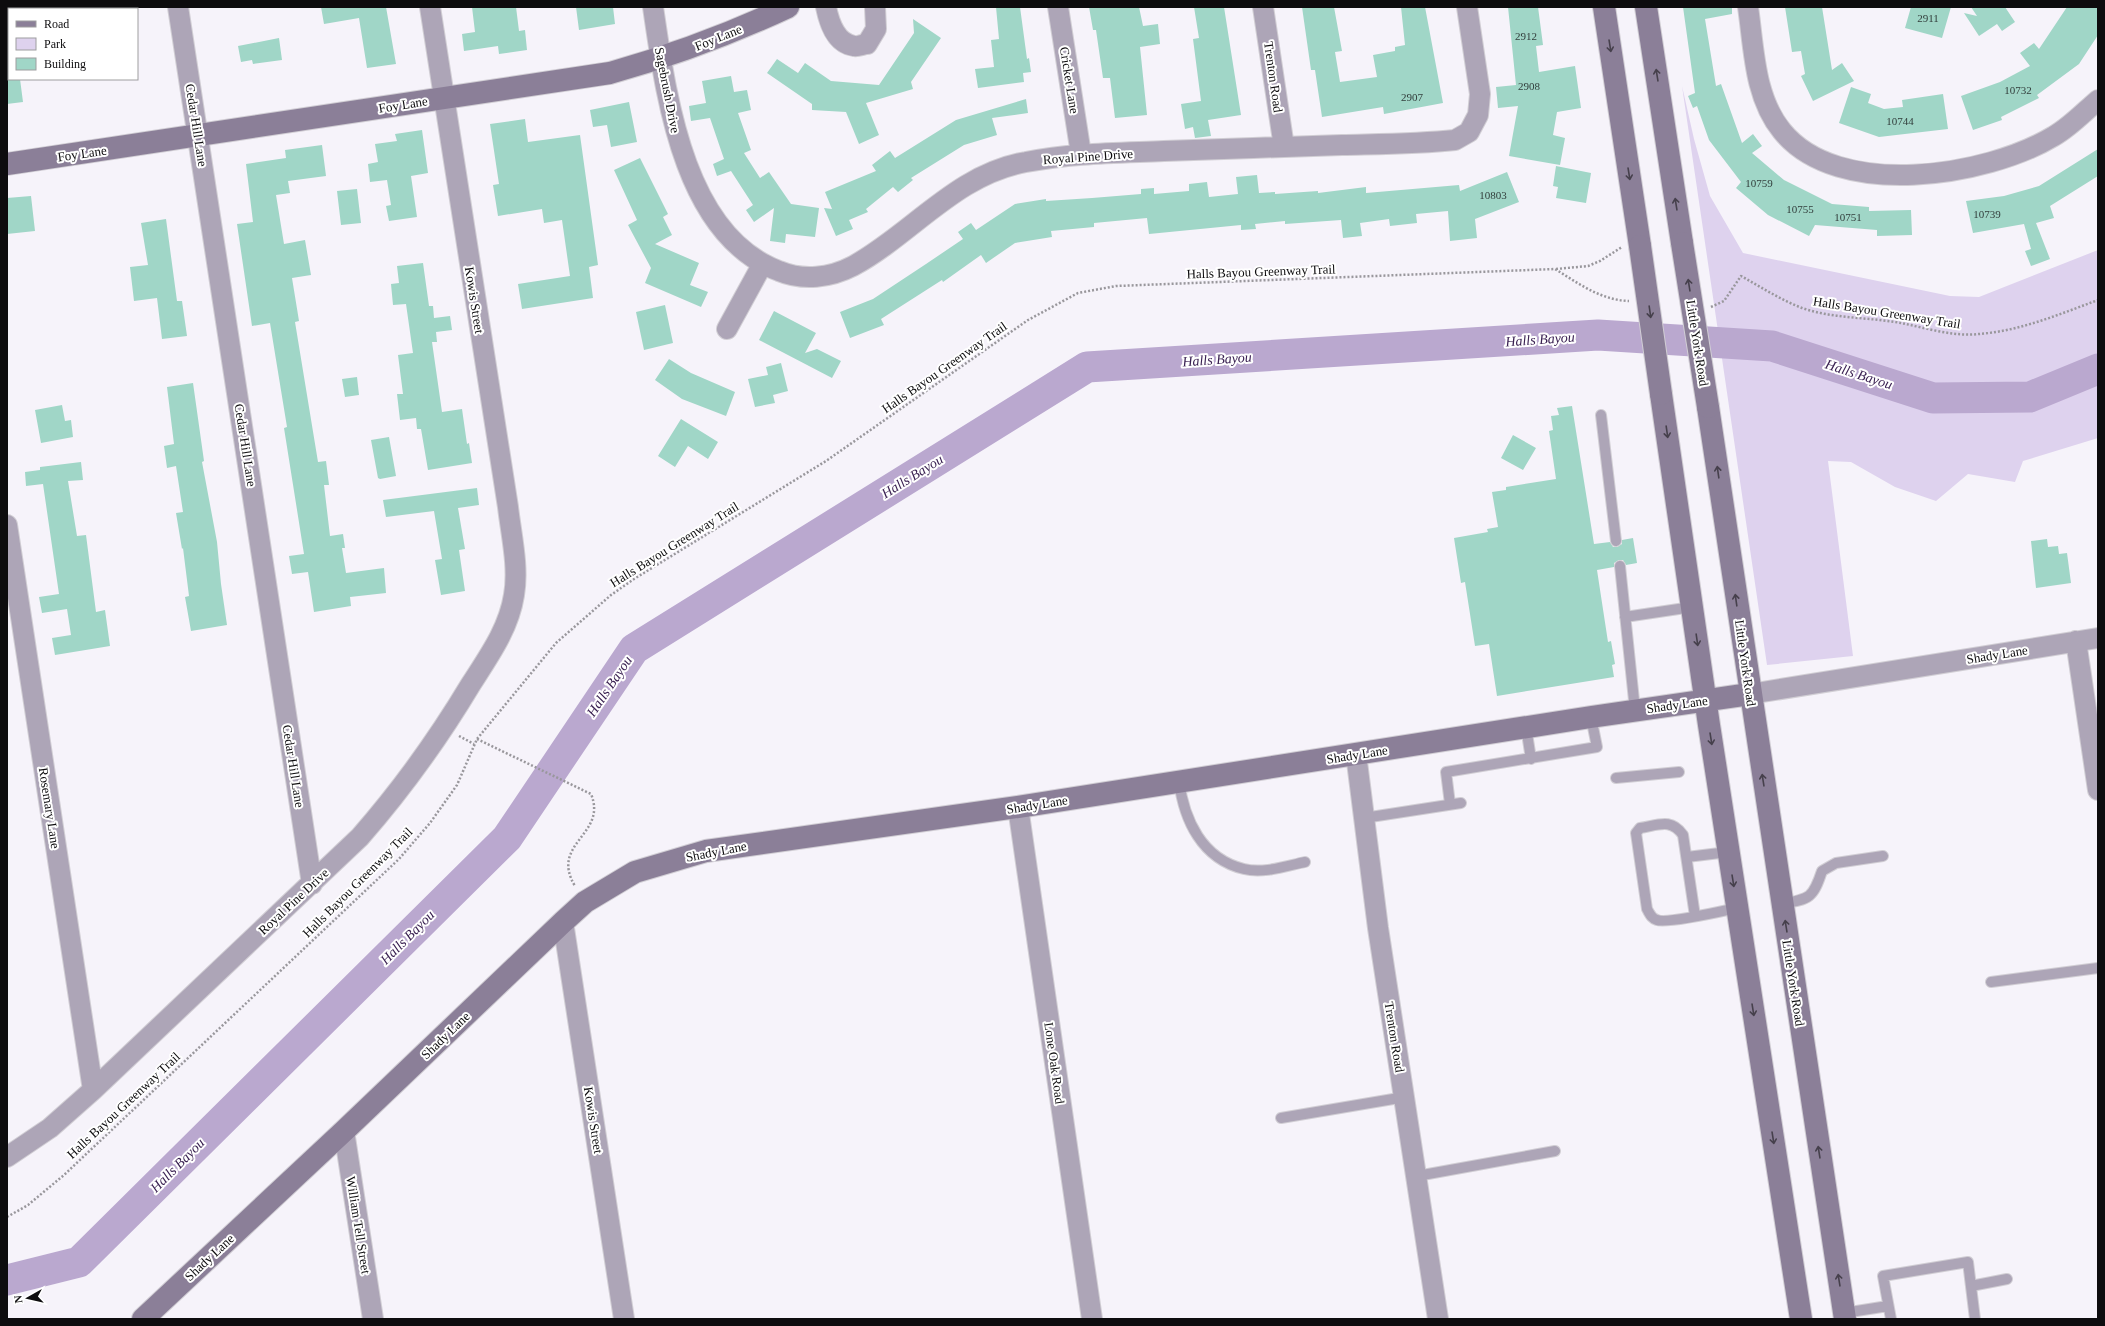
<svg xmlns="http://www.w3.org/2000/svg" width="2105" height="1326" font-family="'Times New Roman',serif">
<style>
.green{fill:#ded2ee}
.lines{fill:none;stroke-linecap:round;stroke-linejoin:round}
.river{stroke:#baa8cf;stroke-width:31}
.building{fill:#a0d6c7}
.lane-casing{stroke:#d1ced4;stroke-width:12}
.street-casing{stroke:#d1ced4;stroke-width:22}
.secondary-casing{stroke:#d1ced4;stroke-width:24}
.path{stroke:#99979c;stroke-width:2.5;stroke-dasharray:2 2;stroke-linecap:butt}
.lane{stroke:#ada5b7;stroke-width:10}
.street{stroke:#ada5b7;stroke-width:20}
.secondary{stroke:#8b7f98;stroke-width:22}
.secondary-bridge-casing{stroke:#d1ced4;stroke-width:24;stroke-linecap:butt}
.secondary-bridge{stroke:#8b7f98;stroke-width:22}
.oneway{stroke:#46404c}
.labels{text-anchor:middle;stroke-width:4;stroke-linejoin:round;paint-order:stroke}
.number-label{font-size:11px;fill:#323e3c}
.street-label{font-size:13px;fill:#0d0c0e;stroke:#fff}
.water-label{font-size:14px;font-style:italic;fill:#392051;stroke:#fff}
</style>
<rect width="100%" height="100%" fill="#f6f3fa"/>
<path class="green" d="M1682 86 1694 139 1710 196 1743 253 1950 296 1979 297 2098 250V438L2023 461 2015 482 1968 474 1936 501 1895 487 1851 462 1828 461 1853 656 1767 665Z"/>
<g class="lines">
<path class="river" d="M7 1280 79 1262 507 838 634 649 1087 367 1598 335 1772 346 1933 398 2030 397 2098 369"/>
</g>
<path class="building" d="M321 7H386L396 64 367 68 359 18 324 24Z
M472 7H516L519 31 525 30 527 50 499 54 498 46 464 51 462 34 475 32Z
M576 7H613L615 24 579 30Z
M996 7H1020L1027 59 1029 58 1031 72 1023 73 1024 82 978 88 975 69 994 67 991 40 999 39Z
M1089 7H1139L1143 26 1158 24 1160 44 1140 47 1147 115 1115 118 1110 78H1103L1096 30H1093Z
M1194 7H1224L1241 115 1208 120 1211 136 1195 138 1193 127 1185 129 1181 104 1201 101 1193 39 1199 38Z
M1302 7H1334L1342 51 1335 52 1340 82 1377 77 1373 55 1395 51V47L1405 45 1401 7H1425L1443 103 1384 114 1383 107 1322 117 1315 70H1311Z
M1508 7H1538L1543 45 1536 46 1539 72 1575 66 1581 108 1557 112 1553 135 1565 138 1560 165 1509 156 1518 106 1498 108 1496 87 1516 85Z
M1683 7H1732V14L1705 19 1716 86 1721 84 1742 143 1753 134 1762 146 1752 153 1784 180 1832 204 1869 207V211L1911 210 1912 235 1877 236V230L1815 225 1809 236 1768 215 1736 188 1741 182 1709 140 1697 106 1693 108 1688 96 1695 93Z
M1785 7H1822L1832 70 1842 63 1854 81 1813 101 1801 76 1805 74 1801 51 1792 52Z
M1911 7H1951L1942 38 1905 28Z
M1971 7H2005L2015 22 2002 31 1997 24 1979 36 1964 13 1977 16Z
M2067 7H2098V35L2079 64 2037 95 2039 98 2001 117 2002 120 1973 130 1961 96 2000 82 2030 66 2020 53 2034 43 2039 49Z
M913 19 941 38 911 82 913 89 866 103 879 135 859 144 846 112 812 110V104L767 73 777 59 798 73 805 63 831 81 879 85 914 33Z
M279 38 282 60 253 64 252 60 241 62 238 46Z
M731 76 734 92 747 90 751 110 738 113 751 150 744 153 760 178 769 172 791 204 819 208 815 237 786 234 785 243 770 241 774 208 754 222 746 210 753 205 731 171 717 176 713 164 724 159 710 118 691 121 689 106 706 103 702 81Z
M7 79H20L23 102 7 104Z
M1851 87 1871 94 1868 103 1884 109 1903 107 1902 100 1943 94 1948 129 1879 137 1839 123Z
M1026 99 1028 113 992 118 997 135 964 145 911 178 913 180 898 192 893 187 866 209 868 212 849 220 853 229 836 236 824 208 832 209 825 192 876 171 872 165 890 151 895 158 956 120Z
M629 102 637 142 611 147 607 125 593 127 590 110Z
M525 119 528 142 580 135 598 265 589 267 593 298 522 309 518 284 570 276 562 220 544 223 542 209 498 216 493 185 499 184 490 124Z
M422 130 428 173 411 176 417 217 389 221 386 206 391 205 387 180 370 182 368 164 378 162 375 144 397 141 395 134Z
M322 145 326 176 288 181 290 193 276 195 284 244 305 240 311 275 292 278 299 321 295 322 318 462 326 461 329 485H324L330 536 343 534 345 548H342L346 573 384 568 386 593 350 597 351 606 314 612 308 572 292 574 289 556 304 554 284 428 287 427 270 323 252 326 237 224 253 222 246 164 286 158 285 150Z
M2098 149V176L2050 206 2054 218 2036 223 2050 259 2031 266 2025 251 2031 249 2024 224 1973 233 1966 201 2004 196 2039 186Z
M640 158 668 214 663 217 672 235 655 244 699 263 690 285 708 292 701 307 645 283 651 268 628 225 637 220 614 170Z
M1556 166 1591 173 1586 203 1556 198 1558 187 1553 186Z
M1507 172 1519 202 1475 219 1477 238 1450 241 1448 211 1416 214 1417 223 1390 226 1389 219 1360 223 1362 236 1343 238 1341 220 1285 224V221L1255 224 1256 229 1241 230V225L1149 234 1147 218 1094 223V227L1051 231 1052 237 1015 243 986 263 981 255 943 282 942 280 881 319 884 325 850 338 840 312 873 299 926 264 963 239 958 232 971 223 976 230 1015 204 1046 199V201L1092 198 1141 194V189L1154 188V194L1189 191V184L1207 182 1209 197 1238 194 1236 177 1257 175 1259 193 1275 192V194L1318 191V193L1366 187V193L1459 185 1460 191Z
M357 189 361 223 341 225 337 191Z
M31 196 35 231 7 234V198Z
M166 219 177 301H182L187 336 162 339 157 298 134 301 130 267 148 265 141 223Z
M423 263 429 306H433L434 318 450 316 452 330 436 332 437 342H432L442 412 462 409 467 444 469 443 472 463 428 470 421 429H417L416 418 400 420 397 394H403L398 355 413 353 406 304 393 305 391 284 399 283 397 266Z
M665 305 673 343 644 350 636 312Z
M774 311 816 333 805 353 817 349 841 361 832 378 759 340Z
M669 359 691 373 735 392 726 416 682 399 655 380Z
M781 363 788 391 773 395 775 403 755 407 748 379 768 375 766 367Z
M357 377 359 395 345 397 342 379Z
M193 383 204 461 202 462 217 542 221 584 227 625 191 631 185 597 189 596 183 548 182 549 176 513 183 512 176 466 167 468 164 446 174 444 167 387Z
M62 405 65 421 71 420 73 437 41 443 35 410Z
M1572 406 1594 544 1610 542 1613 547H1617L1622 544V540L1633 538 1637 563 1626 565 1623 560H1619L1614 563V567L1597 570 1608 642 1611 641 1615 664 1612 665 1614 677 1497 696 1489 644 1475 646 1465 582 1461 583 1454 538 1488 532 1487 529 1498 527 1492 492 1506 490V487L1556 479 1549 431 1553 430 1551 416 1559 415 1557 408Z
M681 419 718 442 708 459 688 446 675 467 658 456Z
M1513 435 1536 448 1523 470 1501 458Z
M389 437 396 476 380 479 378 478 371 440Z
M81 462 83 480 68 481 77 536 86 535 96 612 105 610 110 646 55 655 52 638 71 635 67 609 42 613 39 597 59 594 43 484 26 486 25 472 40 470V467Z
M477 488 479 505 458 508 465 549 459 550 465 591 441 595 435 560 442 559 434 511 386 517 383 500Z
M2047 539 2048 547 2058 546 2059 554 2067 553 2071 583 2036 588 2031 541Z"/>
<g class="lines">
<g class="lane-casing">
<path id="lane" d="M1601 415 1616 541
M1620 566 1635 710
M1625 617 1692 607
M1526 727 1531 759
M1616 778 1679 772
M1179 781C1184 820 1202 859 1244 869 1263 874 1286 866 1305 862
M1450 804 1446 772 1597 747 1591 717
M1364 818 1461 803
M1687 857 1728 852
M1782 904C1810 899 1813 898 1822 871L1836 863 1883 856
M1695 916 1683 835C1671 818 1659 825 1640 828L1636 833 1647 909C1650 914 1651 918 1657 920 1667 924 1723 911 1737 908
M1991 982 2098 968
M1281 1118 1405 1097
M1417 1176 1555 1151
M1971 1286 2007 1279
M1844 1313 1888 1306
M1891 1319 1883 1276 1968 1262 1975 1319"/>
</g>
<g class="street-casing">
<path id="street" d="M178 7 312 884
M653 7C666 95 683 235 779 271 803 281 830 278 853 266 912 234 956 174 1026 162 1072 153 1117 153 1164 151 1223 149 1283 147 1342 145 1380 144 1417 144 1455 140L1469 132 1478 115 1480 94 1467 7
M826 7C829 22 835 43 854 46 858 47 863 44 867 44L876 29 875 7
M1058 7 1081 154
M1263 7 1284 147
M1748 7C1754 48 1754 97 1782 131 1838 200 1986 177 2054 136 2070 127 2084 112 2098 100
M727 329 762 265
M7 525 93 1090
M2076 641 2098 790
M1750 694 2098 638
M1356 754 1378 928 1438 1319
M1018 807 1092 1319
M563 922 624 1319
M344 1131 373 1319
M7 1157 50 1128 93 1090 360 837C402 789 438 739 471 684 489 656 509 628 514 595 519 567 511 534 508 507L430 7"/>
</g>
<g class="secondary-casing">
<path id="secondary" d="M1604 7 1640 246
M1646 7 1682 243
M7 164 610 73C671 56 730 34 788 7
M1661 394 1709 725 1801 1319
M1708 407 1845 1319
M143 1319 344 1131 563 922 585 902 635 872 706 851 1018 807 1591 717 1750 694"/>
</g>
<path class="path" d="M1556 269 1588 266 1600 261 1622 247
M1711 307 1724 301 1741 276C1761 287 1781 300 1802 308 1834 319 1869 317 1901 323 1926 328 1954 337 1979 334 2020 331 2060 314 2098 300
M459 736 474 744
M477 739 591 794C608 835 549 843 575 886
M7 1217 28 1205 64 1175 399 859 430 823 457 785 477 739 556 643 611 595 634 579 826 461 1028 320 1078 293 1116 286 1555 269C1578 283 1600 300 1629 301"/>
<use href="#lane" class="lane"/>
<use href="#street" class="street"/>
<use href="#secondary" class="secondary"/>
<g class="secondary-bridge-casing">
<path id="secondary-bridge" d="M1682 243 1708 407
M1640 246 1661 394"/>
</g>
<use href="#secondary-bridge" class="secondary-bridge"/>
</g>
<defs><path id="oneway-shaft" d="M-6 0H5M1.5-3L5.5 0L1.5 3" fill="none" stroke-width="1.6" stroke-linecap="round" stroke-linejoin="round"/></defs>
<g class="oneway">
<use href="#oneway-shaft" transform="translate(1610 46) rotate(81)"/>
<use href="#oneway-shaft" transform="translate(1657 75) rotate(-99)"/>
<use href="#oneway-shaft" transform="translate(1629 174) rotate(81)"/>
<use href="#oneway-shaft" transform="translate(1676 204) rotate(-99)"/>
<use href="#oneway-shaft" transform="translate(1689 285) rotate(-99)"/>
<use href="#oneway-shaft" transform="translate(1650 312) rotate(82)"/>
<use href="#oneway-shaft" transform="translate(1667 432) rotate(82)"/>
<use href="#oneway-shaft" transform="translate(1718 472) rotate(-98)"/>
<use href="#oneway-shaft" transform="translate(1736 600) rotate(-98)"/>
<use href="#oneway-shaft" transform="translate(1697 640) rotate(82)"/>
<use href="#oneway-shaft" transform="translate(1711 739) rotate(81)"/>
<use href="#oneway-shaft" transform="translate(1763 780) rotate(-99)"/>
<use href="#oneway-shaft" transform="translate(1733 881) rotate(81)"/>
<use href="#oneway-shaft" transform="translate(1786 926) rotate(-99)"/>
<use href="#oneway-shaft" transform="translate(1753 1010) rotate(81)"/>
<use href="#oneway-shaft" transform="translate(1773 1138) rotate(81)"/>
<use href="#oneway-shaft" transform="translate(1819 1152) rotate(-99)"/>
<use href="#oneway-shaft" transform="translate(1839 1280) rotate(-99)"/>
</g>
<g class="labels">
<g class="number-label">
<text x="1928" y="22">2911</text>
<text x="1526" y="40">2912</text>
<text x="1529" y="90">2908</text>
<text x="2018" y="94">10732</text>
<text x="1412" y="101">2907</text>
<text x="1900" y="125">10744</text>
<text x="1759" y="187">10759</text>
<text x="1493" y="199">10803</text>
<text x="1800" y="213">10755</text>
<text x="1987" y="218">10739</text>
<text x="1848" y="221">10751</text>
</g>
<g class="street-label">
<text transform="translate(718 37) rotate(-22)" y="5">Foy Lane</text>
<text transform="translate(1274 77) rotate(82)" y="5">Trenton Road</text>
<text transform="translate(1070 80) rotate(81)" y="5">Cricket Lane</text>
<text transform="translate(668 90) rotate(79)" y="5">Sagebrush Drive</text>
<text transform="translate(403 104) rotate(-9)" y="5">Foy Lane</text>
<text transform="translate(197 125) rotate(81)" y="5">Cedar Hill Lane</text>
<text transform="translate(82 153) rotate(-8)" y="5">Foy Lane</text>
<text transform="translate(1088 156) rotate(-4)" y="5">Royal Pine Drive</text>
<text transform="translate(1261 271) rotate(-2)" y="5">Halls Bayou Greenway Trail</text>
<text transform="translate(475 300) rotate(81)" y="5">Kowis Street</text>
<text transform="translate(1887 312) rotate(9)" y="5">Halls Bayou Greenway Trail</text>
<text transform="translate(1698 343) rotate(81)" y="5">Little York Road</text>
<text transform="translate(944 367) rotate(-35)" y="5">Halls Bayou Greenway Trail</text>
<text transform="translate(246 445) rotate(81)" y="5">Cedar Hill Lane</text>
<text transform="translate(674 544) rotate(-32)" y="5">Halls Bayou Greenway Trail</text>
<text transform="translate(1997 654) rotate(-9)" y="5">Shady Lane</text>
<text transform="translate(1746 663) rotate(82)" y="5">Little York Road</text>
<text transform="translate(1677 704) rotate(-8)" y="5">Shady Lane</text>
<text transform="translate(1357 754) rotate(-9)" y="5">Shady Lane</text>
<text transform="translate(294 766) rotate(81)" y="5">Cedar Hill Lane</text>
<text transform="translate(1037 804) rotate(-9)" y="5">Shady Lane</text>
<text transform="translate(50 808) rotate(81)" y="5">Rosemary Lane</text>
<text transform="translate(716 851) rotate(-11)" y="5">Shady Lane</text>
<text transform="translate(357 882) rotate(-45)" y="5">Halls Bayou Greenway Trail</text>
<text transform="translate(293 901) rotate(-43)" y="5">Royal Pine Drive</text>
<text transform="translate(1794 983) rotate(81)" y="5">Little York Road</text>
<text transform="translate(445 1035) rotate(-44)" y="5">Shady Lane</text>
<text transform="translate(1395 1037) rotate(81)" y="5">Trenton Road</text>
<text transform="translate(1055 1063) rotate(82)" y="5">Lone Oak Road</text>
<text transform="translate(123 1105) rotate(-43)" y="5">Halls Bayou Greenway Trail</text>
<text transform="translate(594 1120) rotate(81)" y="5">Kowis Street</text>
<text transform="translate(359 1225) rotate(81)" y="5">William Tell Street</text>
<text transform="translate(209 1257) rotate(-43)" y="5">Shady Lane</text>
</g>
<g class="water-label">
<text transform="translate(1540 339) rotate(-4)" y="5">Halls Bayou</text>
<text transform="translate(1217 359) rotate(-4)" y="5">Halls Bayou</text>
<text transform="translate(1859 374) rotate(18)" y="5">Halls Bayou</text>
<text transform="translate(912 476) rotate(-32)" y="5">Halls Bayou</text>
<text transform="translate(609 686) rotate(-56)" y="5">Halls Bayou</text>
<text transform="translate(407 937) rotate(-45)" y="5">Halls Bayou</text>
<text transform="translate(177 1165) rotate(-45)" y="5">Halls Bayou</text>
</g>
</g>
<rect width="2105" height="1326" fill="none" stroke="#0d0c0e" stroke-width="16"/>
<rect x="8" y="8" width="130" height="72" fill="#ffffff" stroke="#9e9e9f"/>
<rect x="16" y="21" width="20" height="6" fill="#8b7f98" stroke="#9e9e9f"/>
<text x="44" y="28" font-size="12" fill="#0d0c0e">Road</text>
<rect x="16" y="38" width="20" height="12" fill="#ded2ee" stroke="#9e9e9f"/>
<text x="44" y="48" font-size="12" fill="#0d0c0e">Park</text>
<rect x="16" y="58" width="20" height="12" fill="#a0d6c7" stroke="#9e9e9f"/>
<text x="44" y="68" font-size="12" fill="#0d0c0e">Building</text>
<g transform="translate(28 1298) rotate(262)" stroke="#ffffff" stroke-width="3" paint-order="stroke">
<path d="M0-3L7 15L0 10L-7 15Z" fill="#0d0c0e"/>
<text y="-6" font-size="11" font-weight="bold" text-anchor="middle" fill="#0d0c0e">N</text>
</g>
</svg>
